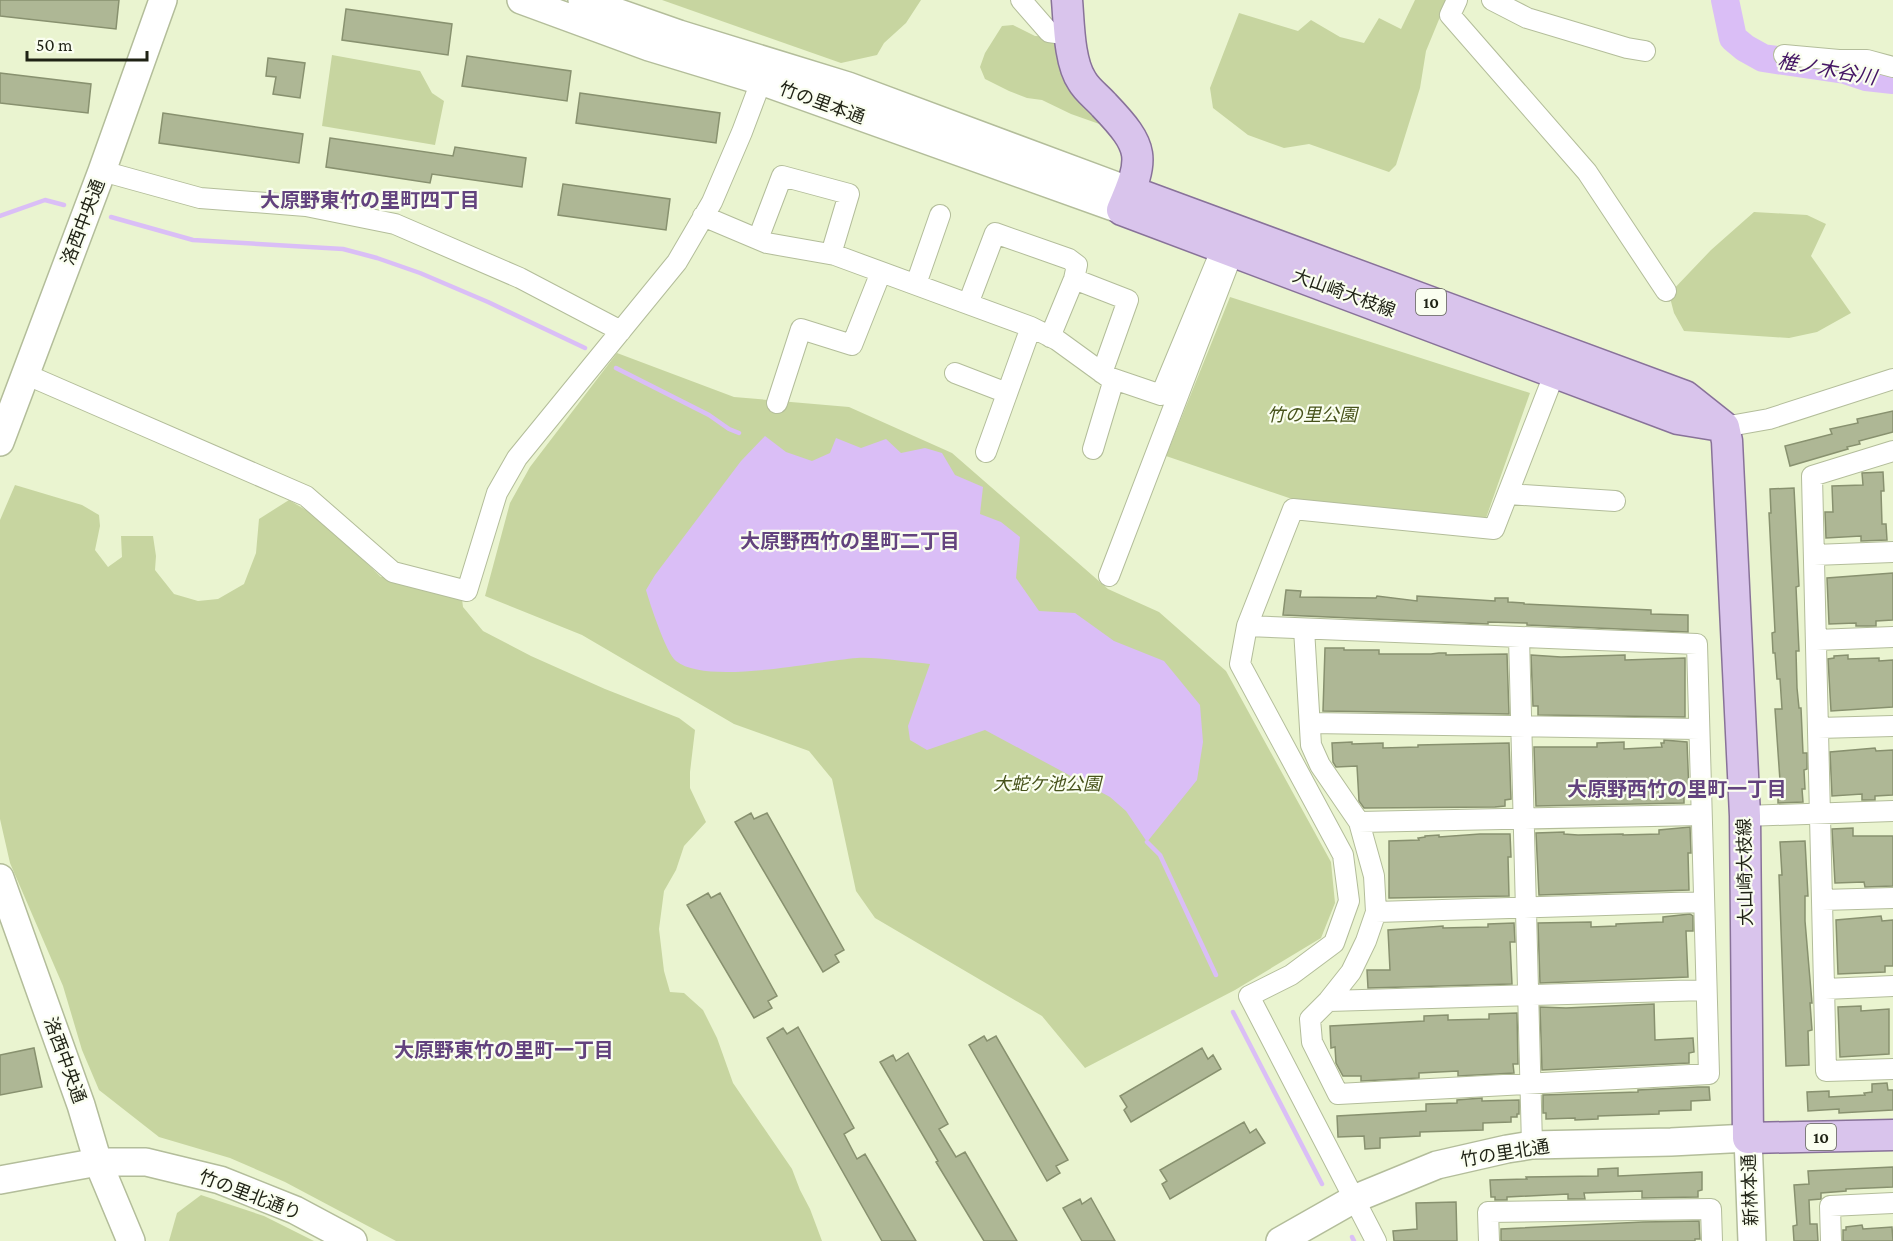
<svg xmlns="http://www.w3.org/2000/svg" width="1893" height="1241" font-family="'Crimson Pro','Noto Sans JP',serif">
<style>
.green{fill:#c7d5a0}
.water{fill:#dabef6}
.lines{fill:none;stroke-linecap:round;stroke-linejoin:round}
.stream{stroke:#dabef6;stroke-width:4.5}
.river{stroke:#dabef6;stroke-width:28}
.building{fill:#aeb795;stroke:#88916f;stroke-width:1.5}
.street-casing{stroke:#b3bd9a;stroke-width:22}
.secondary-casing{stroke:#b3bd9a;stroke-width:30}
.primary-casing{stroke:#887299;stroke-width:33}
.street{stroke:#fff;stroke-width:20}
.secondary{stroke:#fff;stroke-width:27}
.primary{stroke:#d9c4ec;stroke-width:30}
.labels{text-anchor:middle;stroke-width:4.5;stroke-linejoin:round;paint-order:stroke}
.shield{fill:#fafef0;stroke:#616457;stroke-width:1.5}
.shield-label{font-size:16px;font-weight:bold;fill:#1f2215}
.street-label{font-size:18px;fill:#1f2215;stroke:#fafef0}
.park-label{font-size:18px;font-style:italic;fill:#47531b;stroke:#fafef0}
.water-label{font-size:20px;font-style:italic;fill:#441564;stroke:#fafef0}
.neighbourhood-label{font-size:20px;font-weight:bold;fill:#63437e;stroke:#fafef0}
</style>
<rect width="100%" height="100%" fill="#eaf4d0"/>
<path class="green" d="M662 0H921L906 23 884 43 877 55 841 63Z
M1415 0H1447L1426 51 1420 88 1396 165 1389 172 1309 144 1284 148 1248 135 1213 108 1210 88 1239 13 1298 31 1311 20 1340 37 1364 43 1379 18 1401 29Z
M1013 25 1035 36 1063 37 1105 126 1071 114 1042 100 1027 98 1009 91 985 79 980 67 985 53 1002 26Z
M332 55 420 71 432 93 444 101 435 145 322 126Z
M1754 212 1807 215 1826 224 1811 256 1851 313 1817 332 1789 338 1684 331 1674 313 1669 294 1711 250Z
M1230 297 1530 393 1486 518 1295 500 1166 456Z
M617 353 734 397 849 407 952 453 1108 589 1159 612 1226 671 1331 862 1335 903 1321 938 1235 990 1085 1068 1042 1016 875 918 856 891 832 779 809 751 734 724 582 635 485 596 510 503 530 467Z
M15 485 82 505 99 515 100 526 95 550 108 567 122 557 121 536H153L156 556 155 570 174 594 198 601 218 599 244 584 256 553 259 519 289 500 321 519 381 577 393 576 462 599 463 607 483 631 531 656 605 689 679 718 695 730 690 772V788L706 822 684 846 676 870 664 891 659 929 664 971 670 992 684 993 703 1010 717 1038 733 1083 792 1169 800 1190 810 1209 822 1241H396L285 1182 230 1158 159 1137 99 1090 82 1050 63 986 10 863 0 819V520Z
M201 1195 264 1216 314 1241H169L177 1213Z"/>
<path class="water" d="M765 436 786 452 812 461 830 453 836 438 861 448 886 439 901 453 925 448 942 453 955 475 983 487 980 514 1001 522 1020 537 1016 578 1039 611 1075 613 1114 641 1164 661 1200 705 1203 742 1197 780 1147 842 1126 811 1110 797 985 730 927 750 910 740 908 726 930 664C907 662 879 657 857 658 817 661 707 686 676 661 666 653 650 604 646 590L655 575 741 461Z"/>
<g class="lines">
<path class="stream" d="M0 216 45 200 64 205
M111 217 193 240 343 249 377 258 420 273 488 302 585 348
M616 368 709 415 729 429 739 433
M1147 842 1160 855 1216 975
M1233 1012 1322 1184
M1352 1237 1354 1241"/>
<path class="river" d="M1725 0 1733 38 1745 48 1763 58 1845 70 1866 77 1893 80"/>
</g>
<path class="building" d="M0 0H119L116 29 0 16Z
M346 9 452 24 448 55 342 40Z
M467 56 571 71 567 101 462 86Z
M268 58 305 63 300 98 273 94 276 77 266 76Z
M0 73 91 84 88 113 0 103Z
M580 93 720 113 716 143 576 123Z
M163 113 303 134 299 163 159 143Z
M330 138 453 156 455 147 526 158 522 187 432 174 430 183 326 167Z
M563 184 670 199 666 230 558 215Z
M1893 411V432L1859 441 1860 444 1847 447 1848 449 1790 466 1785 446 1832 434 1830 429 1858 423 1857 419Z
M1883 472 1884 491H1881L1882 524H1886L1887 540 1861 541V536L1826 538 1825 512H1833L1832 486 1863 485 1862 473Z
M1794 488 1799 586 1796 587 1799 651H1796L1797 688 1799 708H1801L1803 753H1807V769L1804 770 1805 789H1802L1803 802 1778 803V795H1781L1775 709H1782L1780 679H1777L1775 653H1773L1772 633 1775 632 1769 513H1771L1770 489Z
M1893 573V620L1876 621V626H1856V623L1829 624 1827 578Z
M1286 590 1301 591 1300 597 1376 598 1377 596 1417 601V596L1495 601V598H1508V602L1524 603V604L1651 610V614L1688 615V632L1527 625V623L1488 622V624L1283 615Z
M1325 648H1344V650H1379V654H1431L1439 653H1446V655L1507 654 1509 714 1323 711Z
M1531 655 1561 657 1625 655V660L1685 658V717L1538 715V706H1533Z
M1848 655V659L1879 658V661L1893 660V707L1831 711 1828 659 1834 658V656Z
M1664 740 1687 742 1689 792H1684V803L1536 806 1534 747H1597V743L1624 742V749L1662 747 1661 743H1664Z
M1352 742V744L1383 743V748L1418 747V745L1509 743 1511 799 1505 800V806L1495 807 1364 808 1359 801 1357 766 1336 767 1333 762 1332 743Z
M1875 748 1876 751 1893 750V795L1875 796V800H1862V794L1832 796 1830 752Z
M751 813 754 819 767 813 844 950 835 955 839 962 823 972 735 822Z
M1690 827 1691 853H1688L1689 890 1539 895 1536 833 1564 832V834L1578 835 1623 834V835L1659 834V830Z
M1853 828V836H1893V886L1865 887 1864 882 1835 883 1832 829Z
M1480 834H1510L1511 857H1508L1509 896 1389 898V841L1419 840 1418 838 1425 837V836L1439 835V837Z
M1805 841 1808 896H1805V921L1812 1003H1810L1812 1030 1808 1031 1809 1065 1786 1066 1779 875H1782L1780 842Z
M708 893 711 898 720 893 777 996 768 1001 772 1008 754 1018 687 905Z
M1690 914 1693 916V931H1686L1688 977 1540 983 1538 923 1591 922V927L1616 926V924L1663 922V917Z
M1881 916 1882 921 1893 920V966H1885V972L1838 974 1836 920Z
M1514 923 1515 942H1510L1512 984 1368 988 1367 970H1390L1388 930 1443 926V928L1488 927V924Z
M1654 1004 1655 1040 1693 1038 1694 1052 1689 1053V1063L1542 1070 1540 1007 1566 1008Z
M1861 1006V1011L1889 1009V1054L1840 1057 1838 1007Z
M1517 1013 1518 1064H1513L1514 1073 1458 1076V1071L1419 1073V1078L1361 1081V1076H1343L1336 1063 1335 1047 1331 1048 1330 1026 1424 1021V1016L1448 1015V1020L1489 1019V1014Z
M798 1027 854 1128 844 1134 857 1159 865 1154 916 1241H882L767 1038 783 1028 787 1034Z
M984 1036 987 1041 996 1036 1068 1160 1056 1166 1060 1173 1047 1181 969 1045Z
M34 1048 42 1087 0 1095V1055Z
M1202 1048 1208 1059 1213 1055 1221 1069 1131 1122 1124 1110 1127 1107 1120 1096Z
M908 1053 948 1124 939 1129 956 1157 965 1152 1017 1241H984L936 1162 938 1161 880 1062 893 1055 896 1061Z
M1887 1083 1888 1090H1893V1110L1839 1113V1109L1808 1111 1807 1092 1829 1091V1097L1865 1095 1864 1093 1872 1092V1084Z
M1698 1087H1709L1710 1100 1691 1101V1110L1659 1111V1114L1598 1116V1119L1575 1120V1118L1546 1119V1113H1543V1095L1638 1092V1090Z
M1482 1098V1101L1519 1100V1114H1517V1117H1511V1122L1483 1123V1130L1420 1132V1136L1380 1138V1148L1365 1149 1364 1136 1338 1137 1337 1116 1426 1111V1104L1457 1103V1100Z
M1244 1122 1250 1133 1256 1129 1265 1143 1170 1199 1162 1184 1167 1181 1160 1170Z
M1893 1167V1187L1846 1189V1191L1821 1193V1199L1809 1200 1810 1224H1817L1818 1241H1794L1793 1226 1797 1225 1794 1185 1809 1184 1808 1171Z
M1618 1168V1176L1702 1172V1190L1698 1191V1197L1642 1198V1191L1584 1193 1585 1199H1568V1194L1507 1197V1200H1495V1197H1491L1490 1180 1527 1179 1526 1177 1598 1176V1169Z
M1091 1198 1115 1241H1082L1063 1208 1080 1199 1082 1204Z
M1456 1202 1457 1241H1394L1393 1231 1417 1229 1416 1203Z
M1699 1221 1700 1239H1695V1241H1501V1229L1643 1222Z
M1862 1225 1863 1229 1892 1227 1893 1241H1843V1230H1846V1227Z"/>
<g class="lines">
<g class="street-casing">
<path id="street" d="M1021 0 1049 32 1070 35
M1457 0 1450 15 1587 172 1666 291
M1492 0 1527 18 1627 48 1645 51
M1784 55 1839 60H1867L1893 67
M102 171 200 198 306 206 395 224 520 278 621 331
M703 216 767 243 835 255 1031 327 1057 340 1108 377 1161 395 1222 248
M758 239 782 176 849 194 831 254
M916 284 940 215
M968 304 995 233 1069 259 1077 265 1074 279
M1050 337 1074 279 1128 300 1102 373
M955 373 1007 393
M25 374 306 496 393 572 467 591 497 493 517 458 677 262 712 202 742 132 766 68
M777 403 801 329 852 345 881 272
M1724 427 1769 419 1893 379
M1093 449 1114 379
M1893 451 1812 476 1826 1071 1893 1069
M986 452 1031 327
M1508 494 1615 501
M1814 555 1893 552
M1109 576 1233 252
M1247 626 1697 644 1709 1074 1338 1094 1312 1042 1310 1019 1328 1001 1351 972 1366 941 1376 912 1374 876 1359 822 1320 765 1311 745 1304 629
M1519 637 1532 1145
M1816 640 1893 637
M1311 723 1699 729
M1818 728 1893 726
M1745 816 1893 811
M1359 822 1701 815
M1822 900 1893 898
M1376 912 1704 902
M1825 989 1893 986
M1328 1001 1706 990
M1376 1241 1249 996 1291 975 1334 943 1349 901 1343 855 1240 664 1247 626 1293 509 1494 529 1555 372
M1489 1241 1488 1212 1711 1209 1712 1241
M1831 1241 1830 1206 1893 1203"/>
</g>
<g class="secondary-casing">
<path id="secondary" d="M521 0 649 47 761 81 1122 210
M582 0 679 34 848 86 1130 191
M0 442 102 171 163 0
M0 878 81 1105 98 1162 131 1241
M0 1180 98 1162H146L220 1180 295 1210 353 1241
M1280 1241 1354 1199 1437 1165 1507 1149 1532 1145 1671 1142 1748 1138 1752 1241"/>
</g>
<g class="primary-casing">
<path id="primary" d="M1067 0C1069 23 1069 62 1082 81 1087 90 1097 97 1104 105 1145 148 1145 157 1122 210L1678 419 1721 426
M1130 191 1685 396 1724 427 1727 441 1745 816 1748 1138 1893 1135"/>
</g>
<use href="#street" class="street"/>
<use href="#secondary" class="secondary"/>
<use href="#primary" class="primary"/>
</g>
<g class="labels">
<g class="shield">
<rect x="1416" y="289" width="30" height="26" rx="4.5"/>
<rect x="1806" y="1124" width="30" height="26" rx="4.5"/>
</g>
<g class="shield-label">
<text x="1431" y="308">10</text>
<text x="1821" y="1143">10</text>
</g>
<g class="street-label">
<text transform="translate(822 103) rotate(20)" y="6">竹の里本通</text>
<text transform="translate(83 222) rotate(-69)" y="6">洛西中央通</text>
<text transform="translate(1344 293) rotate(20)" y="6">大山崎大枝線</text>
<text transform="translate(1745 872) rotate(-91)" y="6">大山崎大枝線</text>
<text transform="translate(65 1060) rotate(70)" y="6">洛西中央通</text>
<text transform="translate(1505 1153) rotate(-9)" y="6">竹の里北通</text>
<text transform="translate(1750 1190) rotate(-92)" y="6">新林本通</text>
<text transform="translate(250 1195) rotate(21)" y="6">竹の里北通り</text>
</g>
<g class="park-label">
<text x="1312" y="421">竹の里公園</text>
<text x="1047" y="790">大蛇ケ池公園</text>
</g>
<g class="water-label">
<text transform="translate(1827 69) rotate(10)" y="7">椎ノ木谷川</text>
</g>
<g class="neighbourhood-label">
<text x="370" y="207">大原野東竹の里町四丁目</text>
<text x="850" y="548">大原野西竹の里町二丁目</text>
<text x="1677" y="796">大原野西竹の里町一丁目</text>
<text x="504" y="1057">大原野東竹の里町一丁目</text>
</g>
</g>
<path d="M27 51v9h120v-9" fill="none" stroke="#1f2215" stroke-width="3"/>
<text x="36" y="51" font-size="18" fill="#1f2215" stroke="#fafef0" stroke-width="4.5" paint-order="stroke">50 m</text>
</svg>
